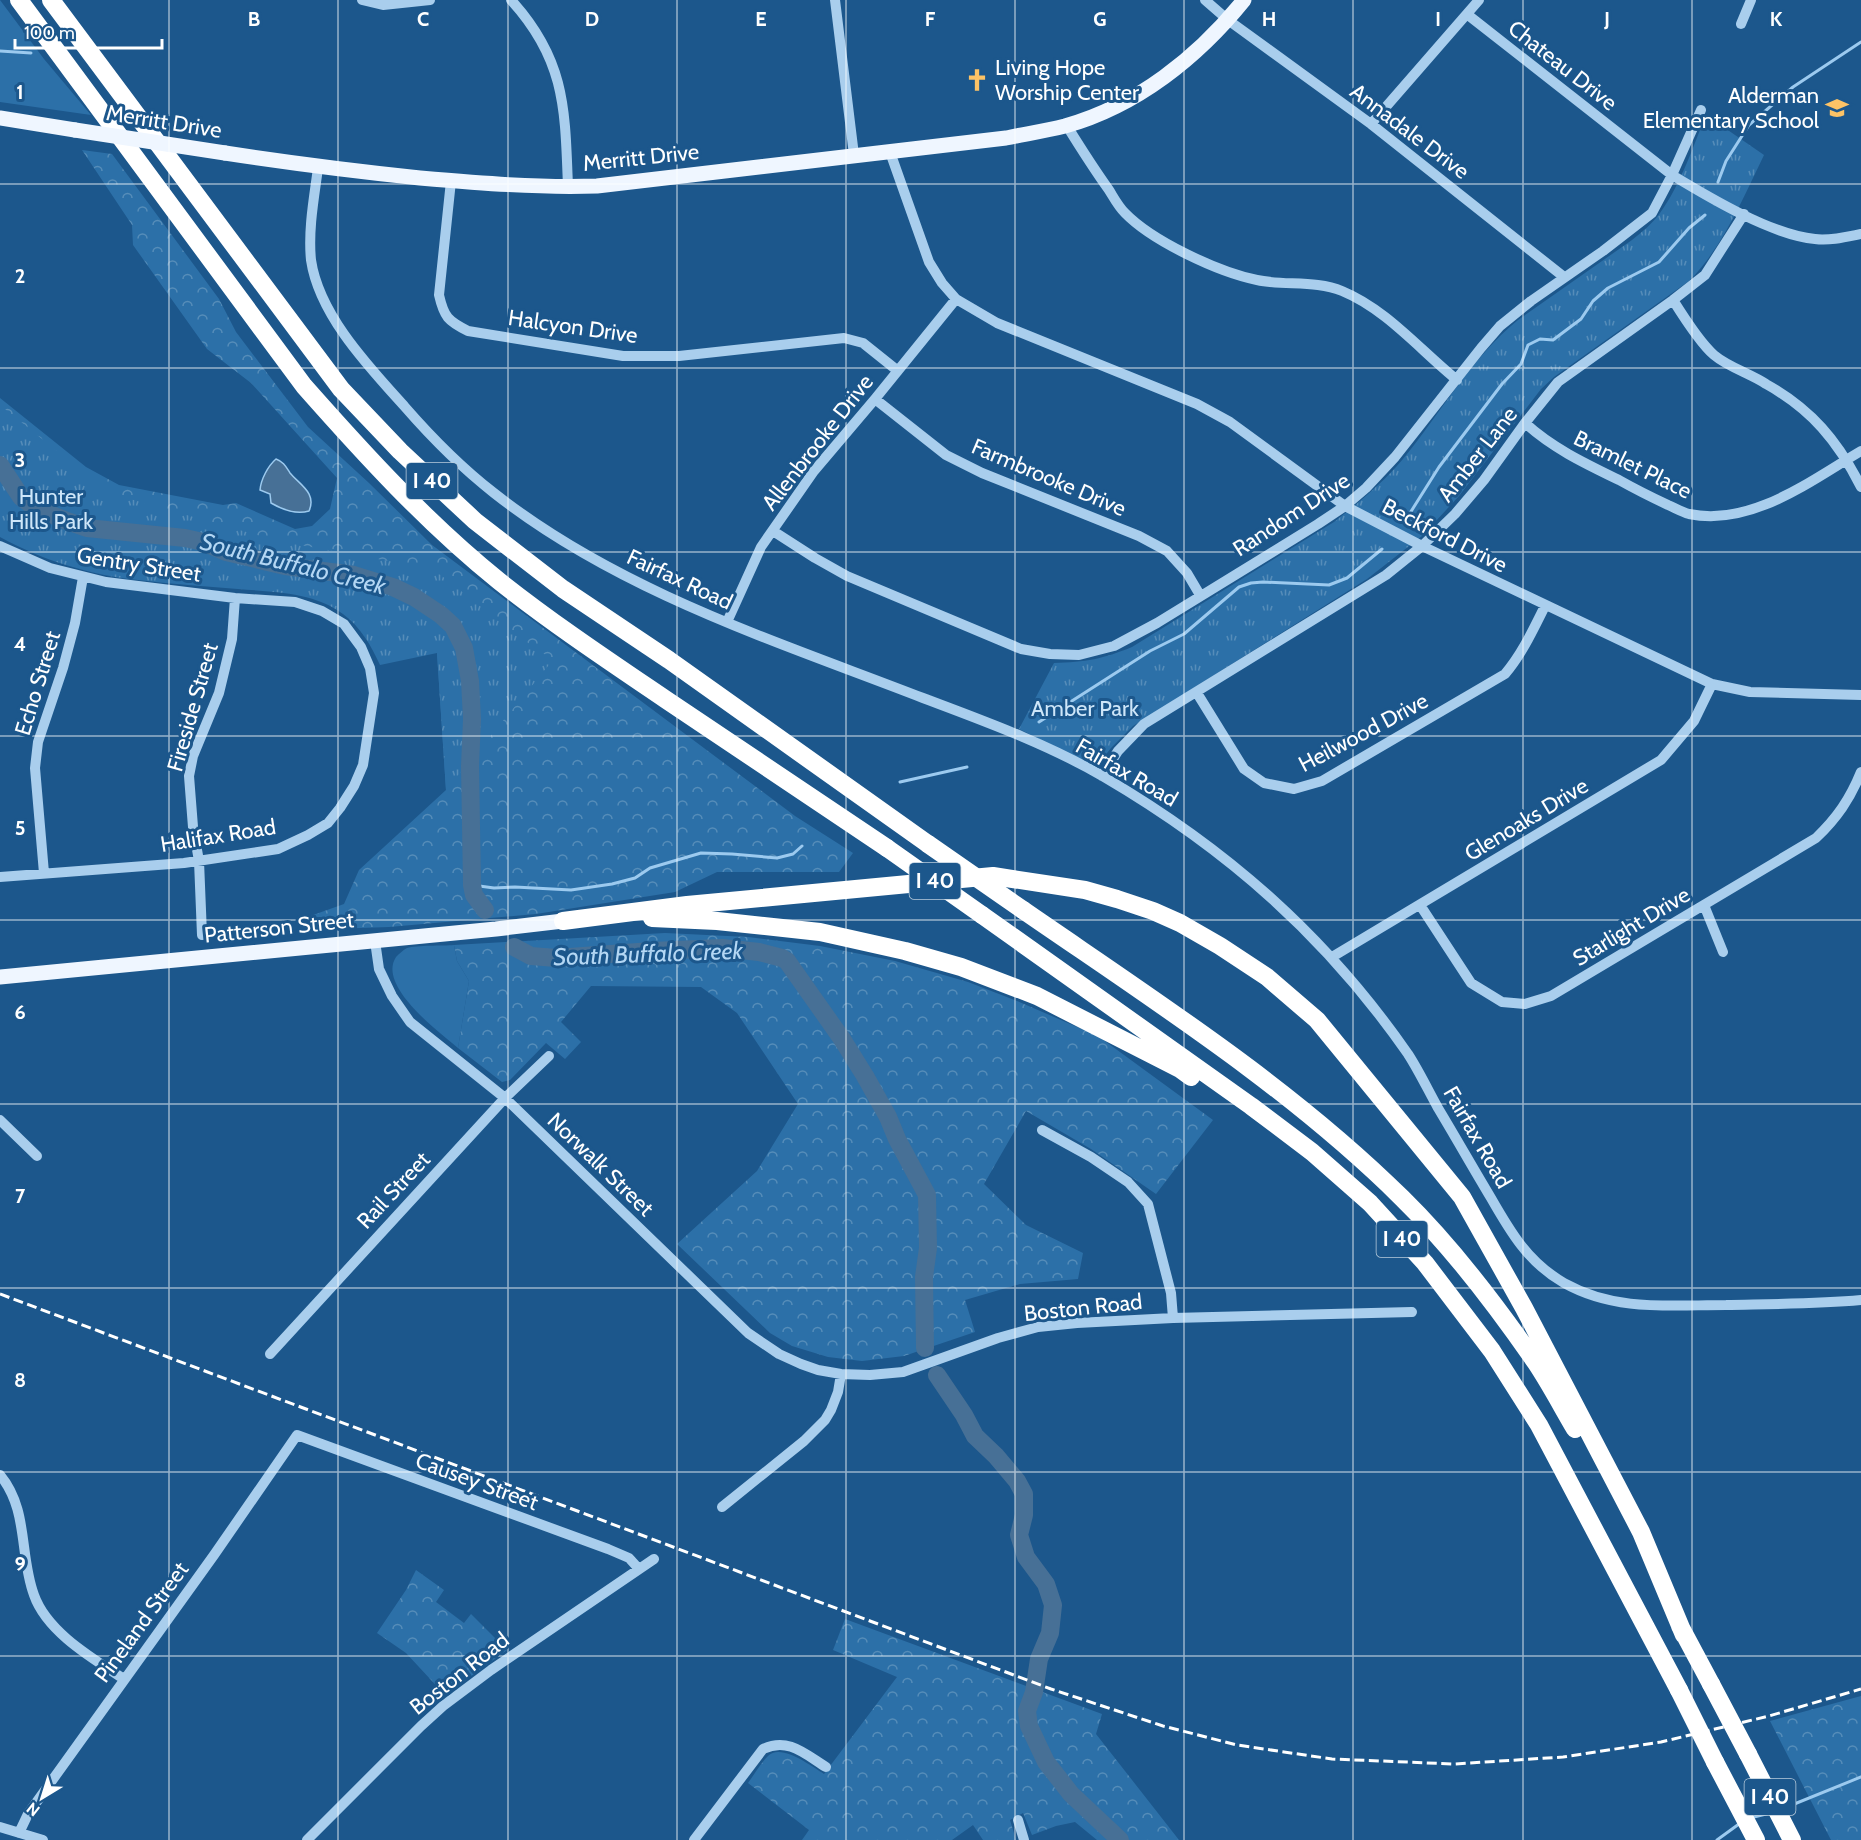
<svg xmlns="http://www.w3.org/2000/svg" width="1861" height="1840" font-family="Cabin,sans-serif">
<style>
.green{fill:#2c70a8}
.forest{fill:url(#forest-crowns)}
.park{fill:url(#park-tufts)}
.water{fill:#477096;stroke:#9ccaef;stroke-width:1.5}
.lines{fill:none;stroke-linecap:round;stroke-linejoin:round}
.stream{stroke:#9ccaef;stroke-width:3}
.river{stroke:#477096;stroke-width:18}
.minor{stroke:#a9ceed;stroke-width:10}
.major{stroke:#eff6ff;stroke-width:15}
.highway{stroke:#fff;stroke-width:18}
.rail{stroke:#fff;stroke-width:3;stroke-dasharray:10 4.5;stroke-linecap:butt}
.major-bridge{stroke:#eff6ff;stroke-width:15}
.highway-bridge{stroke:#fff;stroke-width:18}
.grid{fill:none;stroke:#fff;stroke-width:1.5;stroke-opacity:0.55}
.labels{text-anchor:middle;stroke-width:6;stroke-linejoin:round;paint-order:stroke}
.shield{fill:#1c578c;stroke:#bbcddc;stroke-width:1.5}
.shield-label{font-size:21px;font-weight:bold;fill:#fff}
.street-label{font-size:22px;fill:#fff;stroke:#1c578c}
.poi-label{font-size:22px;fill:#fff;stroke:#1c578c;text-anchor:start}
.park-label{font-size:22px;fill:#cee6f9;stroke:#1c578c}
.water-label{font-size:24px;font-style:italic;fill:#b4d7f4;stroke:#1c578c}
.grid-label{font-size:20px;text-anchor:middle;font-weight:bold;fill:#fff;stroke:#1c578c;stroke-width:6;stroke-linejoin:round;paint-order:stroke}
</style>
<defs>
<pattern id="forest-crowns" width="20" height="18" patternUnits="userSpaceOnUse" patternTransform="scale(1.5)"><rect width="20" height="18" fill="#2c70a8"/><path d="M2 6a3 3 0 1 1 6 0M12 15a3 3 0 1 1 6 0" fill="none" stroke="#568db9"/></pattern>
<pattern id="park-tufts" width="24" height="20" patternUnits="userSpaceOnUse" patternTransform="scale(1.5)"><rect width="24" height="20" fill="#2c70a8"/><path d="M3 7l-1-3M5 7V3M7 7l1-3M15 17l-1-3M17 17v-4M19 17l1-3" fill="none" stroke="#568db9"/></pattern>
</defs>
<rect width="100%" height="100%" fill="#1c578c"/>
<path class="green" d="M0 0 44 59 91 115 0 102Z
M454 945 457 961 469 981 458 1048C439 1032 377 986 396 957 399 954 403 950 407 948 417 945 442 946 454 945Z"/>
<path class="forest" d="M82 150 112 154 219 299 236 332 308 427 369 483 432 545 795 816 853 853 839 872H717L675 892 536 914 389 927 300 930 299 920 344 904 359 870 446 790 437 653 332 603 0 495V398L86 467 119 485 223 505 236 503 295 529 312 526 330 509 337 478 251 383 207 349 133 245 132 225Z
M665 933 748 937 820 946 895 961 968 982 1017 1001 1098 1036 1213 1120 1156 1194 1091 1149 1026 1111 984 1184 1026 1225 1083 1253 1078 1279 1020 1284 965 1300 975 1332 904 1356 862 1361 828 1357 792 1346 770 1333 677 1244 757 1171 798 1104 737 1013 701 987 591 986 561 1022 581 1042 565 1059 546 1043 510 1080 502 1082 458 1048 469 981 457 961 454 945Z
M416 1570 444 1590 436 1602 464 1623 471 1614 507 1650 445 1695 406 1653 377 1633 406 1590Z
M845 1619 1102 1714 1096 1734 1179 1840H1097L1075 1822 1056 1826 1032 1835 1023 1813 1010 1820 1016 1840H983L973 1825 952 1840H802L809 1830 748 1783C754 1775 760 1764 768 1756 781 1743 811 1766 824 1774L897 1677 833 1650Z
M1861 1696V1840H1831L1770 1721Z"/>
<path class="park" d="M1706 115 1764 155C1743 198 1723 247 1689 281L1554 377 1541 389 1459 496 1422 536 1367 579 1133 726 1111 748 1096 767 1019 729 1054 663C1086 662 1103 659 1132 647L1334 522C1358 503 1383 483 1403 459 1440 414 1472 357 1518 320L1632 240C1642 232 1652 224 1660 213 1680 186 1693 147 1706 115Z
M0 405 109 493 278 541 433 569 521 638 553 660 446 790 437 653 380 665C372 647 360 626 343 614 314 592 273 592 238 589 205 586 171 584 138 580 90 575 42 560 0 537Z"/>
<path class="water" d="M276 459C284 462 286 467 290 473 300 485 317 493 309 511 296 515 283 510 271 503L270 494 260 490C261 479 268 466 276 459Z"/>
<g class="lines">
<path class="stream" d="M0 51 31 53
M1718 182 1726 161 1749 125 1793 87 1861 42
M1405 521 1439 467 1502 384 1521 364 1528 345 1540 339 1553 340 1581 319 1593 301 1608 288 1659 262 1689 228 1705 215
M1039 722 1150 651 1184 634 1239 587 1251 583 1263 582 1329 585 1347 578 1382 549
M900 782 967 767
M472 885 494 888 515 887 571 890 612 884 635 878 650 868 701 853 732 854 777 858 793 854 802 846
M1782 1809 1861 1777
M1750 1818 1770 1813
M1717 1840 1739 1824"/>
<path class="river" d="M0 465 21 497 37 509 67 521 87 528 185 538 203 542 226 552 285 566 354 575 393 587 414 597 441 615 453 626 464 648 470 681 472 719 470 766 472 885 474 895 485 910
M514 947 531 956 556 958 652 951 722 948 759 952 782 958 787 961 842 1039 865 1076 888 1117 897 1139 927 1195 928 1248 924 1277 925 1348
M937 1375 964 1415 975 1436 996 1456 1017 1481 1024 1494V1515L1019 1535 1026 1557 1046 1584 1053 1605 1050 1633 1039 1659 1034 1692 1027 1711 1029 1726 1046 1762 1071 1794 1120 1840"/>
<path class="minor" d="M362 0 383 5 430 0
M511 0C566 60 565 110 568 187
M835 0 854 155
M1205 0 1228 20 1371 124 1564 277
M1468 15 1672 175C1710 198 1772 235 1815 239 1830 241 1846 237 1861 234
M1741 24 1751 0
M1371 124 1479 0
M1067 126C1080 147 1094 169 1109 190 1114 198 1118 206 1125 213 1152 241 1218 272 1257 280 1284 286 1316 280 1342 291 1386 309 1420 350 1457 380
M890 152 929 262 942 283 956 299 997 323 1197 404 1230 422 1345 506 1422 546 1712 684 1750 692 1861 695
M318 168C314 198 308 230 311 260 319 315 369 367 405 407 432 438 462 468 494 493 620 592 776 641 923 698 984 721 1048 744 1104 777 1227 849 1326 936 1408 1054 1419 1071 1428 1090 1438 1108 1456 1138 1473 1168 1491 1198 1511 1233 1528 1262 1564 1283 1616 1312 1670 1305 1726 1305 1771 1304 1816 1304 1861 1300
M451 181 439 295C444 317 448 321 468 331L623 356H679L844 338 863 343 898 371
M1673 300C1683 316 1700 343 1714 355 1728 367 1751 374 1766 384 1811 409 1838 441 1861 487
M875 399 946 455 982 473 1139 536 1167 551 1187 573 1200 595
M1525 423C1552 448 1586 464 1619 480 1635 489 1651 497 1668 505 1675 508 1682 512 1689 514 1751 527 1810 481 1861 451
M773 531 815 558 847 576 1021 649 1050 654 1079 655 1114 646 1157 623 1318 524 1345 506 1366 488 1395 457 1481 348 1500 326 1531 301 1603 251 1652 213 1672 175 1701 110
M0 546 50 568 106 582 235 598 295 602 322 611 344 624 361 647 370 668 374 693 363 765 354 786 340 808 328 823 308 835 278 849 184 863 0 877
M727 622 761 547 814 471 875 399 956 299
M1197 693 1244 769 1264 783 1294 789 1322 781 1505 674C1522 654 1533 630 1545 606
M1102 776 1118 751 1144 724 1386 575 1422 546 1455 514 1484 480 1525 423 1558 382 1673 300 1705 275 1744 214
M44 873 35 768 38 742 63 668 75 623 83 577
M1420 905 1471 983 1502 1002 1525 1004 1551 996 1816 838C1837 818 1850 799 1861 772
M1704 905 1723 952
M202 935 199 861 193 827 189 776 193 756 219 693 232 639 235 598
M375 941 379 969 392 996 410 1022 505 1098 748 1333 779 1354 801 1364 818 1370 841 1374 870 1375 903 1372 998 1338 1038 1327 1077 1323 1173 1318 1412 1312
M1332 957 1661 760 1694 721 1712 684
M0 1120 37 1156
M1042 1130 1091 1157 1128 1182 1148 1204 1171 1293 1173 1318
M270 1354 505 1098 549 1056
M0 1475C29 1510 19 1555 34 1595 47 1632 92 1658 124 1679
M722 1507 804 1441 825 1420 831 1410 838 1392 841 1374
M1018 1820 1024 1840
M0 1827 43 1840
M19 1833 28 1814 214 1555 297 1435 608 1549 629 1558 639 1569
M307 1840 421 1726 443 1706 491 1670 654 1559
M694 1840 763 1749C788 1737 805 1754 826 1767"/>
<path class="major" d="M0 118 75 130
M225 153C290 163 354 171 420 178 479 183 538 188 597 186L1006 138C1025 134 1045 131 1065 126 1137 106 1198 57 1244 0
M0 977 496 929 563 921"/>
<path class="highway" d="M19 0 304 386C365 455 427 523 499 581 552 623 609 661 665 699 739 748 813 798 887 848
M51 0 341 389 400 451 475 521 563 589 669 660 928 844
M1023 910C1152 999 1290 1087 1402 1198 1452 1247 1496 1305 1536 1363 1550 1384 1562 1407 1575 1429
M982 915 1251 1106 1312 1152 1370 1203 1425 1263 1492 1351 1539 1425 1679 1690
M652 918 717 921 820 932 905 951 961 967 1037 996 1180 1069 1191 1077
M563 921 687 905 993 876 1085 890 1117 899 1153 911 1180 923 1220 946 1267 977 1317 1020 1462 1197 1524 1308 1641 1532 1684 1635
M1680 1626 1711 1684
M1748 1754 1792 1840
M1715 1762 1756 1840"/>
<path class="rail" d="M0 1294 1051 1689 1163 1726 1237 1745 1332 1759 1454 1764 1563 1757 1661 1742 1769 1716 1861 1689"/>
<path class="major-bridge" d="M75 130 225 153"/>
<path class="highway-bridge" d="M928 844 1023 910
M887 848 982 915
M1711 1684 1748 1754
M1679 1690 1715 1762"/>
</g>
<path class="grid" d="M169 0V1840M338 0V1840M508 0V1840M677 0V1840M846 0V1840M1015 0V1840M1184 0V1840M1353 0V1840M1523 0V1840M1692 0V1840M0 184H1861M0 368H1861M0 552H1861M0 736H1861M0 920H1861M0 1104H1861M0 1288H1861M0 1472H1861M0 1656H1861"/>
<defs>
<g id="church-bare" transform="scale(1.8)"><path d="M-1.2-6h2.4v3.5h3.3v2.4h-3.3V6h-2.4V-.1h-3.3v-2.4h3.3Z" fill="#fdc366" stroke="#1c578c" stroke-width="2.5" paint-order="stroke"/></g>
<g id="school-bare" transform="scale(1.8)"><path d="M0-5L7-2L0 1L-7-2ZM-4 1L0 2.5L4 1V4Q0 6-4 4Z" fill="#fdc366" stroke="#1c578c" stroke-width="2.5" paint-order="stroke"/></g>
</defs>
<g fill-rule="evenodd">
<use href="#church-bare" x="977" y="80"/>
<use href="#school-bare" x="1837" y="108"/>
</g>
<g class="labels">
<g class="shield">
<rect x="406.5" y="463" width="51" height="36" rx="4.5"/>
<rect x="909.5" y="863" width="51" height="36" rx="4.5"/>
<rect x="1376.5" y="1221" width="51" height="36" rx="4.5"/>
<rect x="1744.5" y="1779" width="51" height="36" rx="4.5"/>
</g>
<g class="shield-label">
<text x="432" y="488">I 40</text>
<text x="935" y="888">I 40</text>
<text x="1402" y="1246">I 40</text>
<text x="1770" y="1804">I 40</text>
</g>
<g class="street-label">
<text transform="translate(1563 65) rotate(38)" y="8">Chateau Drive</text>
<text transform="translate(164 121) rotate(9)" y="8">Merritt Drive</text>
<text transform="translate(1410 131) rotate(37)" y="8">Annadale Drive</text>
<text transform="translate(641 157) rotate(-6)" y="8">Merritt Drive</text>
<text transform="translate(573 326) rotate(8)" y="8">Halcyon Drive</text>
<text transform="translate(817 442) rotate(-52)" y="8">Allenbrooke Drive</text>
<text transform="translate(1477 454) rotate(-52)" y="8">Amber Lane</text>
<text transform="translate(1633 464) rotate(26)" y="8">Bramlet Place</text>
<text transform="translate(1049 477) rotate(23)" y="8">Farmbrooke Drive</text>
<text transform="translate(1291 514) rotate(-33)" y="8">Random Drive</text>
<text transform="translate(1445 535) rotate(27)" y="8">Beckford Drive</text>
<text transform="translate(139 564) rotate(9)" y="8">Gentry Street</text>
<text transform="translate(680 579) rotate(25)" y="8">Fairfax Road</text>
<text transform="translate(37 683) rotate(-73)" y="8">Echo Street</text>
<text transform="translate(192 707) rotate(-74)" y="8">Fireside Street</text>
<text transform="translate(1363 732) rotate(-28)" y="8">Heilwood Drive</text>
<text transform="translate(1127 772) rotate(30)" y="8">Fairfax Road</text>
<text transform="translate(1526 819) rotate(-31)" y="8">Glenoaks Drive</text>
<text transform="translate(218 835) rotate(-9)" y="8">Halifax Road</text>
<text transform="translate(1631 926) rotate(-31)" y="8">Starlight Drive</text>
<text transform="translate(279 927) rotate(-6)" y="8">Patterson Street</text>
<text transform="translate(1478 1137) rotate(60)" y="8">Fairfax Road</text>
<text transform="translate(601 1164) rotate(44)" y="8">Norwalk Street</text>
<text transform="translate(393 1190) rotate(-47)" y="8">Rail Street</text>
<text transform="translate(1083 1307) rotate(-6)" y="8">Boston Road</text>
<text transform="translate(477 1481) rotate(20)" y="8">Causey Street</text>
<text transform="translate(141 1622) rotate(-54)" y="8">Pineland Street</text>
<text transform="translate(459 1673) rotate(-38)" y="8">Boston Road</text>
</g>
<g class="poi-label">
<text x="995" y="75">Living Hope<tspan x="995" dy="25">Worship Center</tspan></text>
<text x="1819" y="103" text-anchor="end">Alderman<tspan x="1819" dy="25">Elementary School</tspan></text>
</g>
<g class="park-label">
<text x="51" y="504">Hunter<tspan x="51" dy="25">Hills Park</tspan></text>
<text x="1085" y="716">Amber Park</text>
</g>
<g class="water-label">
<text transform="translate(293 564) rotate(14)" y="8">South Buffalo Creek</text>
<text transform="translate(648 954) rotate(-2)" y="8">South Buffalo Creek</text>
</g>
</g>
<g class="grid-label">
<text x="254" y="26">B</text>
<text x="423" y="26">C</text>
<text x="592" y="26">D</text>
<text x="761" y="26">E</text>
<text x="930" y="26">F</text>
<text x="1100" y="26">G</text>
<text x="1269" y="26">H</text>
<text x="1438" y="26">I</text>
<text x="1607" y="26">J</text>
<text x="1776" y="26">K</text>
<text x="20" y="99">1</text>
<text x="20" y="283">2</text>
<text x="20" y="467">3</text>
<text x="20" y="651">4</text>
<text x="20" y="835">5</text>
<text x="20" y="1019">6</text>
<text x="20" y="1203">7</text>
<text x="20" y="1387">8</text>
<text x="20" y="1571">9</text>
</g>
<g transform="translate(42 1798) rotate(218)" stroke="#1c578c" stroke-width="4.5" paint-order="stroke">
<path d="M0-4.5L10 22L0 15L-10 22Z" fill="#ffffff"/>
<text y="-9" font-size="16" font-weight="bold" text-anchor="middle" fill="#ffffff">N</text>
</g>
<path d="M15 39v9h147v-9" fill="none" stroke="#ffffff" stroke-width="3"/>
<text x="24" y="39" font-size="18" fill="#ffffff" stroke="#1c578c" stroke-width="4.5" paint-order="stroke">100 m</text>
</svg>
